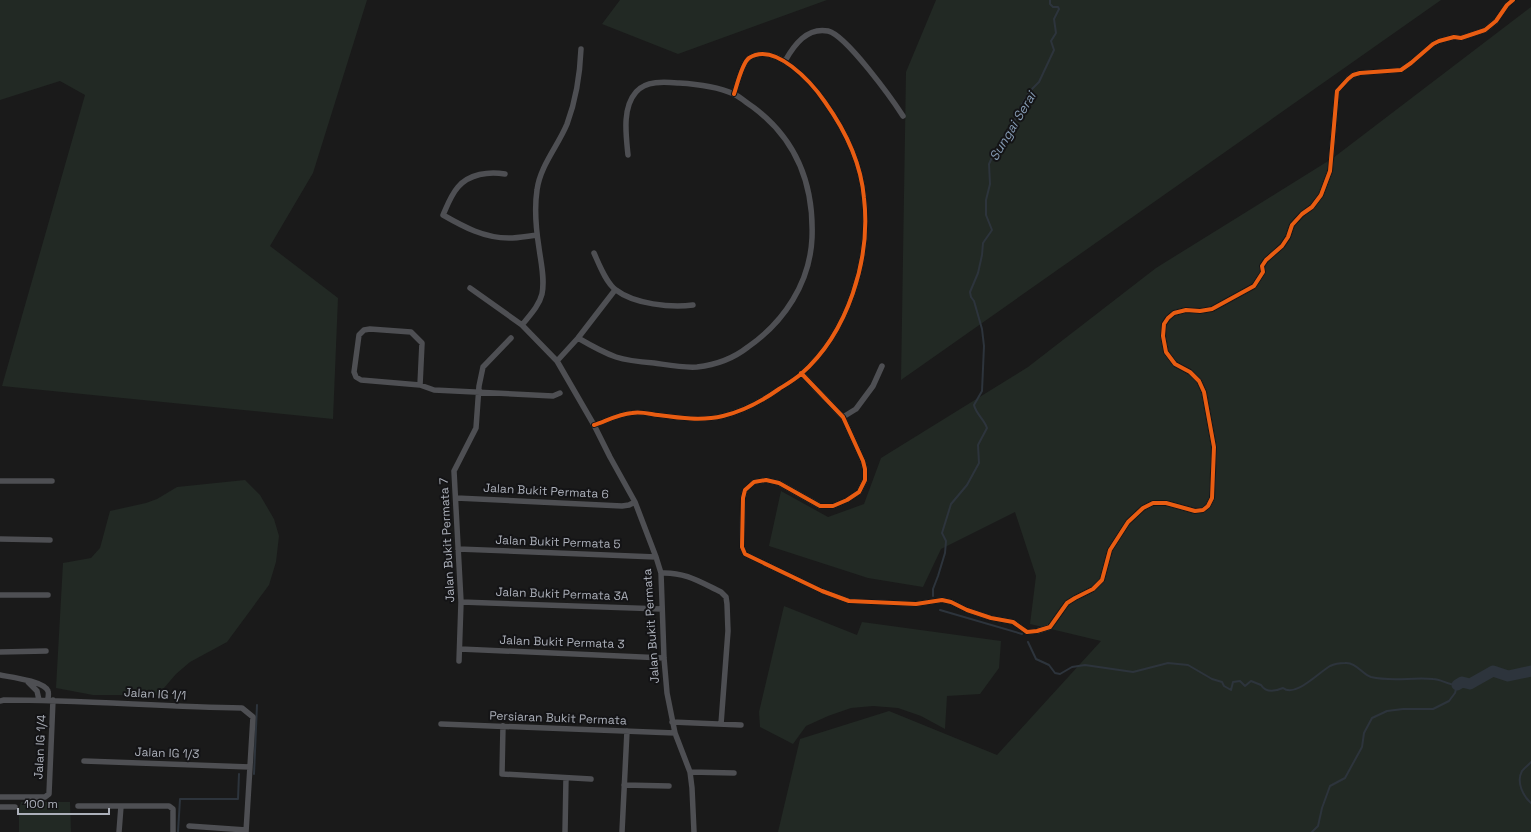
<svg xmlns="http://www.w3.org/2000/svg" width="1531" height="832" font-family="'Space Grotesk',sans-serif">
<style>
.green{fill:#222924}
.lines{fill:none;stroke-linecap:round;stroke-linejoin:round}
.stream{stroke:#2d343c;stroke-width:2}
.river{stroke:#2d343c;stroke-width:11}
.street{stroke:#4e4f53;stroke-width:5.5}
.cycleway-casing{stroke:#141416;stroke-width:6}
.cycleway{stroke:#e95d12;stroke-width:4}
.labels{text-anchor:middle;stroke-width:4;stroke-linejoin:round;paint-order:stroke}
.street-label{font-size:12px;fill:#acb0ba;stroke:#141416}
.water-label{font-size:13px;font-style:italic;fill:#859bb4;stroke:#141416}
</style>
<rect width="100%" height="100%" fill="#1a1a1a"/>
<path class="green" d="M0 0H367L313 173 270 246 338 298 333 419 2 386 85 95 60 81 0 100Z
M620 0H827L678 54 602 24Z
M936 0H1441L901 380 906 72Z
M1531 7V832H778L800 739 889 711 997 755 1101 641 1030 624 1036 576 1015 512 941 549 923 587 868 578 769 546 781 491 828 517 864 504 881 458 1028 367 1156 268 1333 158Z
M245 480 260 495 274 519 279 536 276 562 269 585 227 642 190 662 176 674 158 695H93L56 688 63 563 91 558 100 548 110 511 146 503 157 499 177 487Z
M784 606 857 635 862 622 1001 641 999 668 980 694 947 696 945 729 921 716 898 708 873 706 851 708 828 716 806 726 793 744 760 727 759 712Z
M21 802H70L71 832H19V809Z"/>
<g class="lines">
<path class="stream" d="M933 596V589L938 576 945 553 946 541 942 533 951 504 967 485 979 463 978 445 987 428C984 419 976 414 974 405L982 391 984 346 982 329 974 301 971 297 970 292 978 273 982 255 983 243 992 230 986 215V200L990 184 989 164 995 151 1008 135 1022 104 1030 91 1039 82 1054 50 1051 41 1056 33 1054 19 1059 9 1058 7H1053L1050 4V0
M940 610 1022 634
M1028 642 1036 659 1049 665 1055 673 1060 674 1072 667 1085 665 1133 672 1168 663 1188 665 1212 679 1222 682 1224 686 1231 690 1233 682 1240 681 1245 686 1251 681 1261 685C1266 693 1276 691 1283 688 1295 698 1318 673 1330 666 1334 664 1340 663 1345 663 1356 662 1362 674 1371 677 1392 682 1412 677 1433 679 1441 679 1448 685 1457 685L1455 693 1449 701 1433 709H1403L1387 711 1372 718 1364 733 1362 747 1345 778 1330 786 1322 808 1318 826 1312 832
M1531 762C1529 765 1524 768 1522 771 1516 782 1523 796 1531 803
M254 774 257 705
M178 832 180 799H238L239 774"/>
<path class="river" d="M1457 685 1462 682 1470 684 1493 671 1508 676 1531 671"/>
<path class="street" d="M785 61C794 45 807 27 828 31 846 35 892 99 903 116
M505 174C489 171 469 174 458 187 451 195 447 206 443 215 464 227 484 238 509 238 518 238 528 236 537 235
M594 253C599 264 606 283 616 290 634 304 671 308 693 305
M470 288 522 325 557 361 594 425 610 457 635 502 656 557 661 573 664 658 667 693 675 733 690 772 692 788 694 832
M522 325C530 315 539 306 542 294 545 279 541 263 539 248 536 229 534 210 537 190 540 166 558 146 567 124 576 100 580 74 581 49
M578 338C590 345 602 352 616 357 628 361 641 362 654 363 668 365 683 368 697 367 715 365 734 358 748 347 784 322 810 283 812 238 814 185 796 139 753 107 747 103 740 97 734 94 718 87 697 84 679 83 666 82 646 80 636 92 622 108 626 135 628 155
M557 361 578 338 615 290
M801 373 843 417 863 461 865 469V480L859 492 847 500 833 506H820L779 483 766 480 754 482 745 490 743 498 742 547 745 554 822 591 849 601 916 604 942 600 951 602 967 610 991 618 1013 622 1027 632 1037 631 1050 627 1067 603 1075 598 1093 589 1102 580 1110 550 1128 522 1143 508 1153 503H1166L1195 511 1203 510 1208 506 1212 498 1214 447 1204 392 1199 381 1190 372 1175 364 1166 352 1163 336 1164 324 1168 318 1174 313 1186 310 1200 311 1212 309 1254 286 1263 272 1262 266 1266 260 1282 246 1288 237 1292 225 1302 214 1312 207 1321 195 1330 171 1337 91 1348 79 1353 75 1360 73 1401 70 1411 63 1433 44 1439 41 1454 37 1461 38 1485 30 1496 21 1507 5 1513 0
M420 385 422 343 411 332 370 329 364 330 359 335 354 372 356 377 361 380 420 385 434 390 553 396 560 393
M843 417 856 409 873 386 882 366
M594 425C606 421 619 414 632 413 640 411 650 414 658 415 680 418 702 421 723 416 744 411 762 401 779 389 787 384 794 380 801 374 848 333 871 259 864 198 861 163 845 130 825 102 812 83 775 41 749 58 742 63 737 85 734 94
M0 481H52
M456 498 622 506 629 505 635 502
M0 539 50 540
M458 549 656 557
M661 573C686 572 700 582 721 592L726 597 727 604 728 631 721 724
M0 595H48
M461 602 662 609
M460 649 664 658
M0 652 46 651
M459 661 461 602 454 471 476 428 479 386 483 367 511 338
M0 675C10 677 44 681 48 691 49 693 48 697 48 700
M28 682 37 691 39 700
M0 701 4 700C84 700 163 707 242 708L253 717 246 832
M672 722 741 725
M441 724 675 733
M503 726 502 774 591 779
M84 761 250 767
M690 772 734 773
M624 785 669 786
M0 797H45L49 794 53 700
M78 806H169L173 809V832
M0 807H15
M189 826 246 830
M119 832 121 806
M565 832 566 778
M622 832 627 731"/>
<g class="cycleway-casing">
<path id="cycleway" d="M801 373 843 417 863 461 865 469V480L859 492 847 500 833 506H820L779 483 766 480 754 482 745 490 743 498 742 547 745 554 822 591 849 601 916 604 942 600 951 602 967 610 991 618 1013 622 1027 632 1037 631 1050 627 1067 603 1075 598 1093 589 1102 580 1110 550 1128 522 1143 508 1153 503H1166L1195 511 1203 510 1208 506 1212 498 1214 447 1204 392 1199 381 1190 372 1175 364 1166 352 1163 336 1164 324 1168 318 1174 313 1186 310 1200 311 1212 309 1254 286 1263 272 1262 266 1266 260 1282 246 1288 237 1292 225 1302 214 1312 207 1321 195 1330 171 1337 91 1348 79 1353 75 1360 73 1401 70 1411 63 1433 44 1439 41 1454 37 1461 38 1485 30 1496 21 1507 5 1513 0
M594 425C606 421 619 414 632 413 640 411 650 414 658 415 680 418 702 421 723 416 744 411 762 401 779 389 787 384 794 380 801 374 848 333 871 259 864 198 861 163 845 130 825 102 812 83 775 41 749 58 742 63 737 85 734 94"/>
</g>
<use href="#cycleway" class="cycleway"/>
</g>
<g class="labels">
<g class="street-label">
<text transform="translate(546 491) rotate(3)" y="4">Jalan Bukit Permata 6</text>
<text transform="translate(447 540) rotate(-93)" y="4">Jalan Bukit Permata 7</text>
<text transform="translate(558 542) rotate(2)" y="4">Jalan Bukit Permata 5</text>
<text transform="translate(562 594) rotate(2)" y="4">Jalan Bukit Permata 3A</text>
<text transform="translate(651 626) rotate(-94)" y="4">Jalan Bukit Permata</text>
<text transform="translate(562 642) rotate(2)" y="4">Jalan Bukit Permata 3</text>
<text transform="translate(155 694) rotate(3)" y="4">Jalan IG 1/1</text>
<text transform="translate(558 718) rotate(2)" y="4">Persiaran Bukit Permata</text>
<text transform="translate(40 747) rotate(-87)" y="4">Jalan IG 1/4</text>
<text transform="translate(167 753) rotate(2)" y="4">Jalan IG 1/3</text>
</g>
<g class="water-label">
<text transform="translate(1012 126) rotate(-59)" y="5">Sungai Serai</text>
</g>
</g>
<path d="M18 808v6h91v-6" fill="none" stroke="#acb0ba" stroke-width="2"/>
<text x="24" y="808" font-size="12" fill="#acb0ba" stroke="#141416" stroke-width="3" paint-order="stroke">100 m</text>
</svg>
